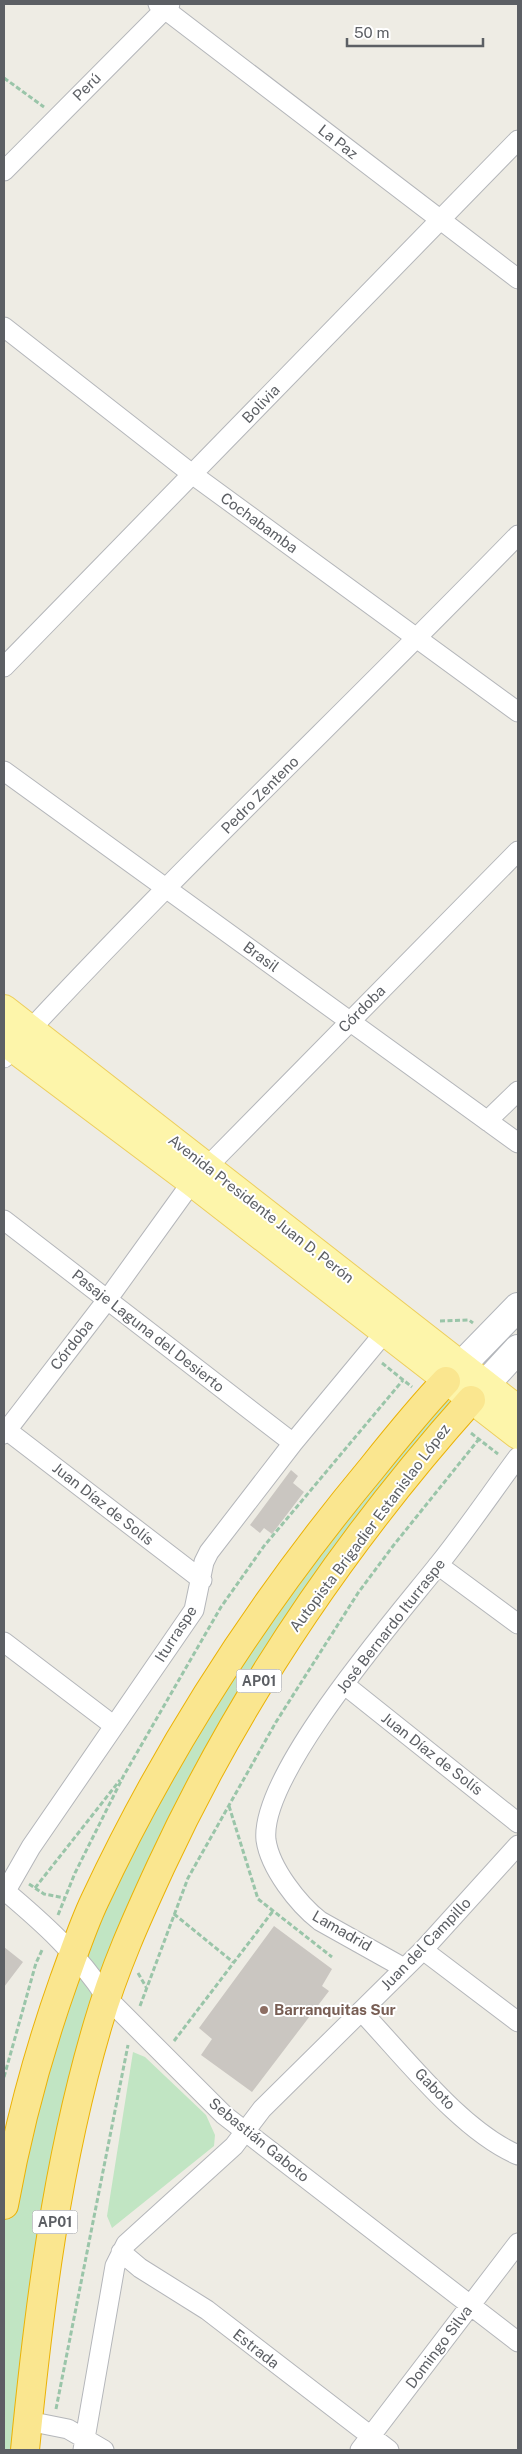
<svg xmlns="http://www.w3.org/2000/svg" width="522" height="2454" font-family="'Public Sans',sans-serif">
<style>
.green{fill:#c1e5c3}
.building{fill:#cac6c1}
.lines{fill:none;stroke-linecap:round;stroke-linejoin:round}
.minor-casing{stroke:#b4b6ba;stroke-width:21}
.secondary-casing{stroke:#b3b6bb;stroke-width:30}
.primary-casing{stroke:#edce5d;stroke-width:30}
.motorway-casing{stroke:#ebb206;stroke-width:30}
.path{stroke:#9ac5a9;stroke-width:3;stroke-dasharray:5 2.5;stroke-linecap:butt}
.minor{stroke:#fff;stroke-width:19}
.secondary{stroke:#fff;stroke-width:28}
.primary{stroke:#fdf5aa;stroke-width:28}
.motorway{stroke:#fae68f;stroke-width:28}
.education-dot{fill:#8d6e63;stroke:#fff;stroke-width:2}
.labels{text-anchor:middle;stroke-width:4;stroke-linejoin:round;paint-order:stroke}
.shield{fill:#fff;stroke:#8d8f92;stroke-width:1}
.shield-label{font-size:14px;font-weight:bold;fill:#5c5f64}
.street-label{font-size:15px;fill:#5c5f64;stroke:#fff}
.education-label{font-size:15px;font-weight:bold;fill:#785e54;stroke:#fff;text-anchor:start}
</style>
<rect width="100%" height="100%" fill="#eeece4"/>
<path class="green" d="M446 1381 471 1400 309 1604 106 1997 25 2450H4V2205L44 2037 186 1727Z
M133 2052 145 2057 206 2115 215 2135 214 2146 112 2228 107 2216Z"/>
<path class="building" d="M291 1470 298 1476 293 1483 304 1492 272 1534 264 1528 260 1533 250 1525Z
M274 1926 332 1969 322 1986 329 1991 252 2092 201 2055 212 2039 199 2028Z
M4 1947 23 1962 4 1987Z"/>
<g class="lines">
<g class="minor-casing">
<path id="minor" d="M158 4 518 279
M4 171 170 4
M4 327 192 474 518 712
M4 667 518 140
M4 771 518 1143
M4 1058C169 878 348 710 518 535
M487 1121 518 1091
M207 1167 518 851
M4 1220 293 1443
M4 1428 202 1580
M4 1434 107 1300 192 1182
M438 1565 518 1624
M4 1642 113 1725
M345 1685 518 1823
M4 1890C42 1922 79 1955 106 1997L224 2115 518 2342
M4 1894 31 1847 194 1610 204 1562 209 1552 293 1443 385 1332
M423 1950 518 2022
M404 1968 320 1921C298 1904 270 1868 266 1840 259 1775 397 1617 439 1564 467 1529 492 1492 518 1457
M361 2011C404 2056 461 2131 518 2155
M121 2252 140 2268 207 2310 389 2450
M28 2421 68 2429 104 2450
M83 2450 115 2266 126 2244 234 2146 262 2109 423 1950 518 1845
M360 2450 518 2243"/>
</g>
<g class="secondary-casing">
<path id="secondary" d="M446 1381 518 1307
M471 1400 518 1349"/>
</g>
<g class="primary-casing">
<path id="primary" d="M4 1009 518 1410
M4 1041 192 1182 518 1435"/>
</g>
<g class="motorway-casing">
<path id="motorway" d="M4 2205C18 2128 38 2053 64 1980 74 1953 83 1925 95 1900 168 1744 262 1600 372 1468 396 1438 420 1408 446 1381
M25 2450C39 2307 57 2162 98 2024 114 1969 137 1918 161 1866 240 1696 346 1540 471 1400"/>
</g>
<path class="path" d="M4 78 44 107
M440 1321 469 1320 473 1323
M382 1363 412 1387
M471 1433 498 1454
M229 1806 258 1899 332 1957
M29 1884 44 1894 65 1898
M35 1888 120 1780
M174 1914 233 1962
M58 1915 75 1873 124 1775 221 1607 264 1546 403 1380
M138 1973 146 1987
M140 2006 188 1878 276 1722 358 1593 393 1546 479 1439
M174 2041 273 1911
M4 2077 36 1963 43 1948
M56 2409 128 2045"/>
<use href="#minor" class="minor"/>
<use href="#secondary" class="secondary"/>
<use href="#primary" class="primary"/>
<use href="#motorway" class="motorway"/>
</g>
<circle class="education-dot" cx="264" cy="2010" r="5"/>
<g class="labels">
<g class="shield">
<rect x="236.5" y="1669.5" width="45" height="23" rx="4"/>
<rect x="32.5" y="2210.5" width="45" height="23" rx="4"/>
</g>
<g class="shield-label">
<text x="259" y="1686">AP01</text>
<text x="55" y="2227">AP01</text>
</g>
<g class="street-label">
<text transform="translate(87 87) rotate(-45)" y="5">Perú</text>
<text transform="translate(338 142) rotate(38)" y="5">La Paz</text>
<text transform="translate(261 404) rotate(-46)" y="5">Bolivia</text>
<text transform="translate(259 523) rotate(36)" y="5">Cochabamba</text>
<text transform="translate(260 795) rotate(-45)" y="5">Pedro Zenteno</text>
<text transform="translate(261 957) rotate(36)" y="5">Brasil</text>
<text transform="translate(362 1009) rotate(-45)" y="5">Córdoba</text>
<text transform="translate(261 1209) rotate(38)" y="5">Avenida Presidente Juan D. Perón</text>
<text transform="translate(148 1331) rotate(38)" y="5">Pasaje Laguna del Desierto</text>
<text transform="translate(72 1345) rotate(-52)" y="5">Córdoba</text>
<text transform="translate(103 1504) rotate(38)" y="5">Juan Díaz de Solís</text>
<text transform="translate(370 1528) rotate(-53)" y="5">Autopista Brigadier Estanislao López</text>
<text transform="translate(391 1626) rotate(-52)" y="5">José Bernardo Iturraspe</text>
<text transform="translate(176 1634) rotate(-57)" y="5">Iturraspe</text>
<text transform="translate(432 1754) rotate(38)" y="5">Juan Díaz de Solís</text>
<text transform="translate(342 1931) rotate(30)" y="5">Lamadrid</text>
<text transform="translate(426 1944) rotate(-46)" y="5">Juan del Campillo</text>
<text transform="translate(435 2089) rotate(46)" y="5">Gaboto</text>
<text transform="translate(259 2140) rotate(39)" y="5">Sebastián Gaboto</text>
<text transform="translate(439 2347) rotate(-53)" y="5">Domingo Silva</text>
<text transform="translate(256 2349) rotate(38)" y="5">Estrada</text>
</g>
<g class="education-label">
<text x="274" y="2015">Barranquitas Sur</text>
</g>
</g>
<rect width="522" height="2454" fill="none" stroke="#5c5f64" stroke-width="10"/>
<path d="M347 38v8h136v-8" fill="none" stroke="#5c5f64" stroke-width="2.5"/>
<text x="354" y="38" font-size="15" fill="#5c5f64" stroke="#ffffff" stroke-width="4" paint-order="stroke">50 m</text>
</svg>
